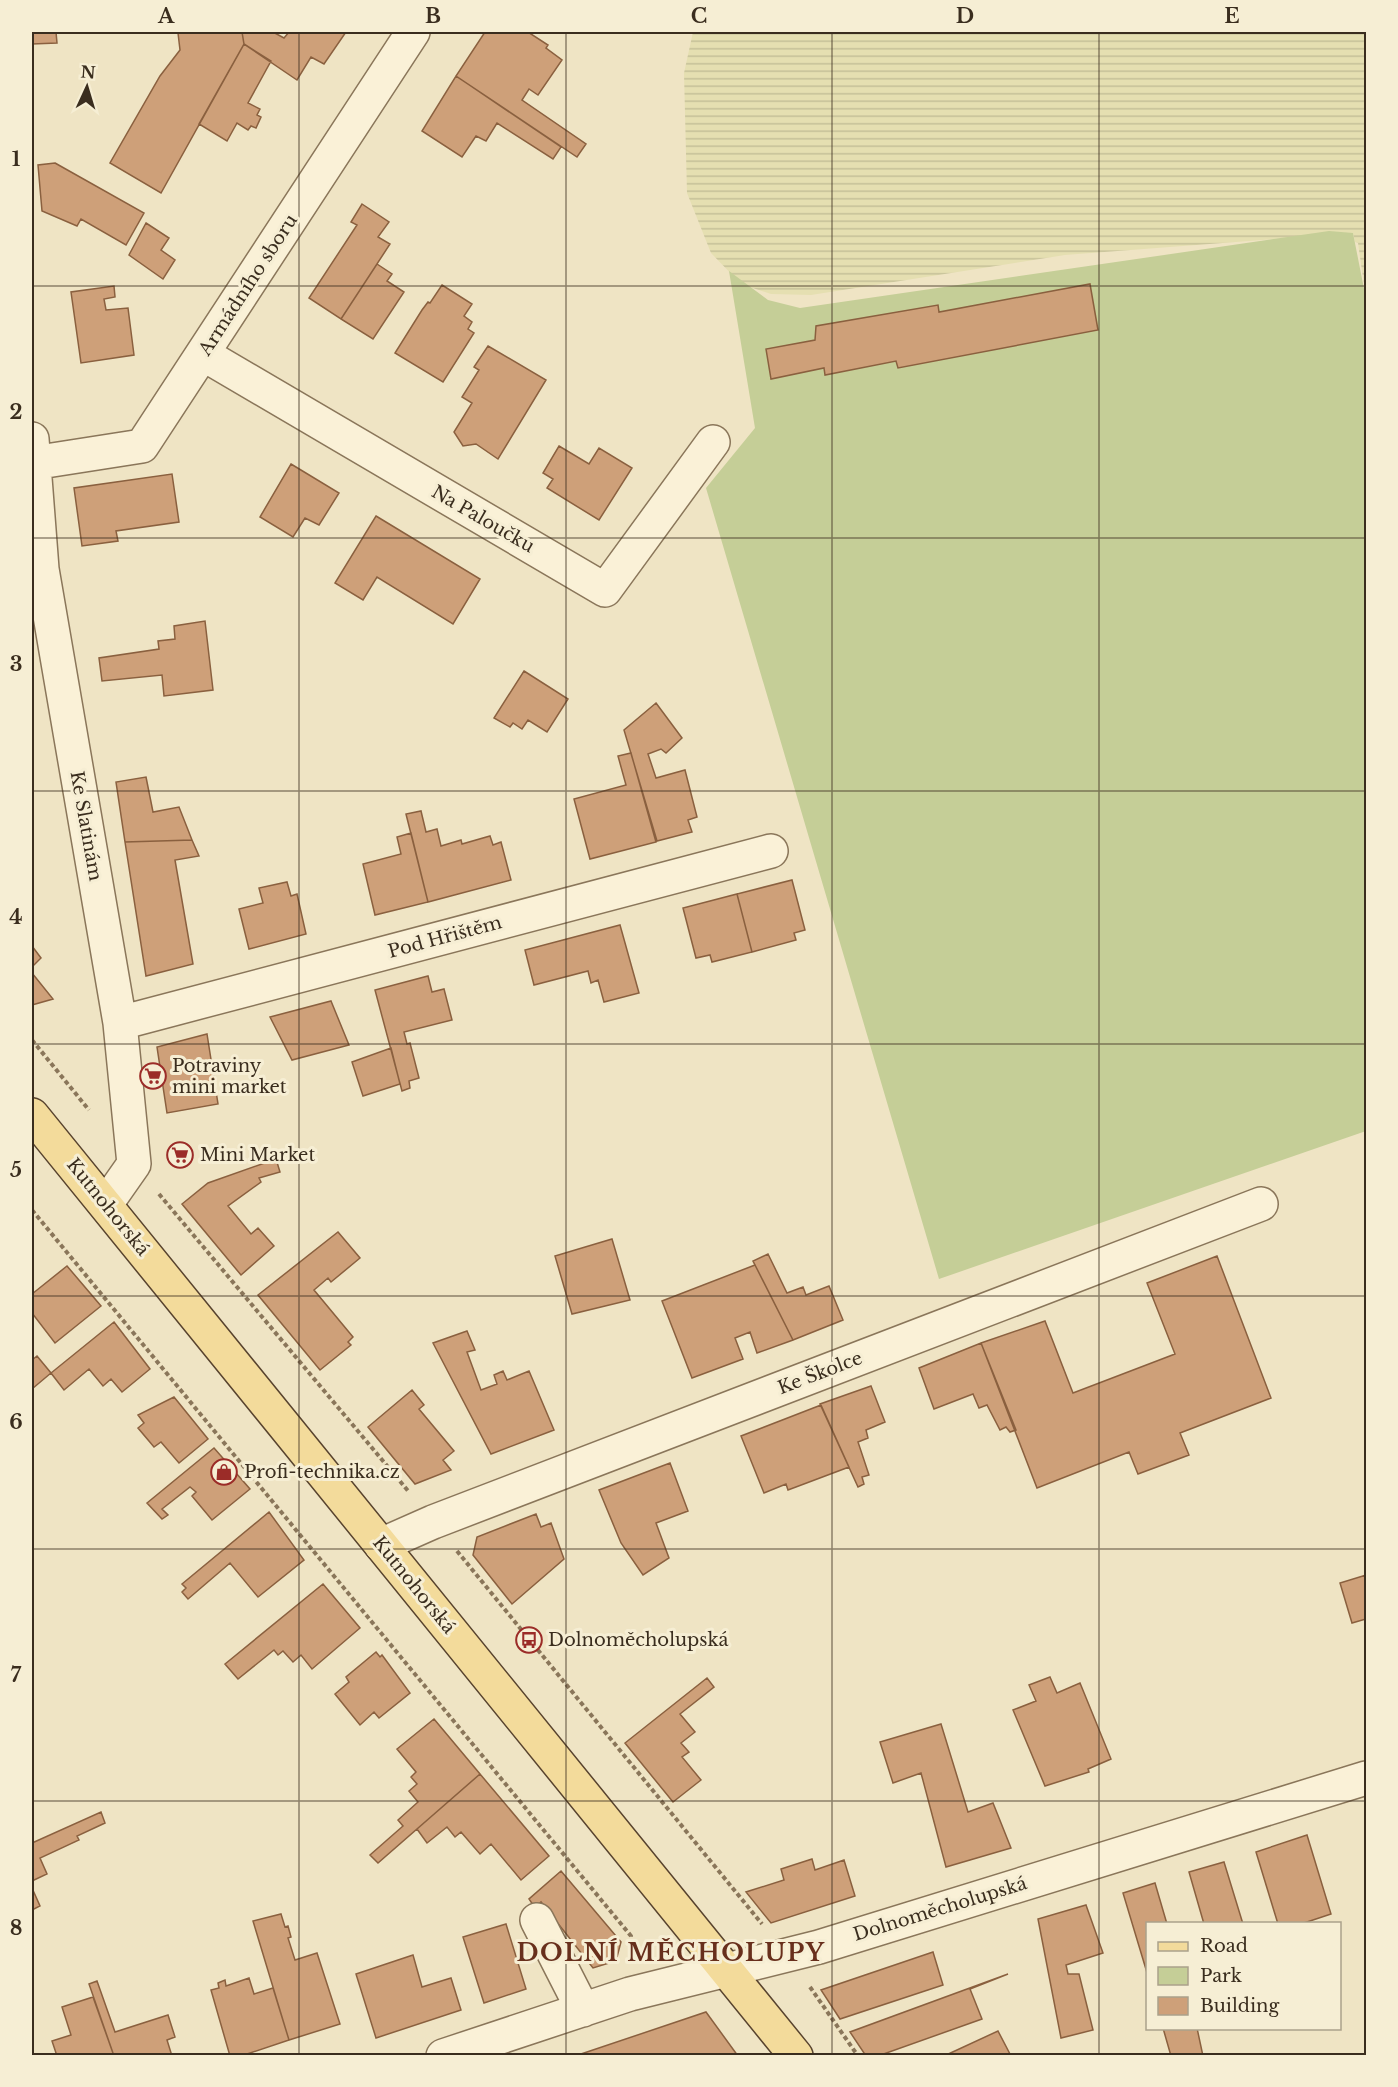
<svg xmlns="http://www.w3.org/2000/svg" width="1398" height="2087" font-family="'Libre Baskerville',serif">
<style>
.farmland{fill:url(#farmland-rules)}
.green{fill:#c5ce97}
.building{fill:#cea079;stroke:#8a603f;stroke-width:1.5}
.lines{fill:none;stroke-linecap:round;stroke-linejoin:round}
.minor-casing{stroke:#8a765a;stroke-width:36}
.major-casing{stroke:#58432e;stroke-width:36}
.path{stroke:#8a765a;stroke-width:4;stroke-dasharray:4.5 3;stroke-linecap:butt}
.minor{stroke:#faf1d7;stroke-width:33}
.major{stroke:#f3db9b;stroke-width:33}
.grid{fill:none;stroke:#3a2d1e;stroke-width:1.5;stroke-opacity:0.55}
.labels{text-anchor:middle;stroke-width:6;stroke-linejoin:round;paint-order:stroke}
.street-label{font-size:18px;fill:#3a2d1e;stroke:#f6eed4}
.poi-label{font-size:18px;fill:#3a2d1e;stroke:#f6eed4;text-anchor:start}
.district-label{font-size:24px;font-weight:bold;letter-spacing:1.5px;fill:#682f1c;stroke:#f6eed4}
.neatline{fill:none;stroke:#3a2d1e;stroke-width:2}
.grid-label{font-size:20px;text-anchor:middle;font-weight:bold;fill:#3a2d1e}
</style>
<defs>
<pattern id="farmland-rules" width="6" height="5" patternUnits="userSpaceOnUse" patternTransform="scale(1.5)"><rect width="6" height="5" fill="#e5dfb1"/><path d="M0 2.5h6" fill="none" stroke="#c5c098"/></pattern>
</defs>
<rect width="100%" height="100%" fill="#efe4c4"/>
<path class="farmland" d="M693 32H1366V298L1358 243 1355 242 1353 233 1065 255 811 295 771 294 741 284 711 253 687 193 684 73Z"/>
<path class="green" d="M1329 231 1353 233 1366 299V1131L939 1279 706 488 755 428 729 271 768 300 800 308Z"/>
<path class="building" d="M32 32H56L57 43 32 44Z
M190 32H242L244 44 161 193 110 163 160 76 180 50 178 33Z
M242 32H273L284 38 289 32H346L324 64 311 57 297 80 244 44Z
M485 32H528L548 45 546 48 562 60 538 95 529 89 522 100 586 144 577 157 456 76Z
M244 44 271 61 248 103 260 109 257 115 261 117 256 128 251 126 248 130 237 123 227 141 199 124Z
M456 76 561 147 553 159 497 123 486 141 476 136 462 157 422 131Z
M55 163 144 213 126 245 81 219 77 226 42 211 38 165Z
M362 204 389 222 378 237 390 244 341 319 309 298 357 225 351 222Z
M146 223 169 238 161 250 175 260 163 279 129 255Z
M377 264 392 274 387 281 404 292 373 339 341 319Z
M1090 284 1098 330 898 368 896 361 825 375 824 368 771 379 766 349 815 340 816 326 938 305 939 312Z
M442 285 472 304 464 316 472 322 468 329 474 333 443 382 395 353 422 310 428 302 430 303Z
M114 286 115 297 104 299 106 310 128 308 134 355 81 363 71 292Z
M488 346 546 380 498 459 476 444 463 446 454 432 472 403 462 397 479 370 474 367Z
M559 446 589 464 599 448 632 468 599 520 547 488 553 479 543 473Z
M291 464 339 493 319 525 305 518 293 537 260 517Z
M172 474 179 522 116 531 118 541 82 546 74 488Z
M376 516 480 579 453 624 377 577 363 600 335 583Z
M205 621 213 690 164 696 162 675 102 681 99 658 159 649 158 641 175 639 174 626Z
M524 671 568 699 547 732 528 720 522 729 513 723 510 727 494 718Z
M656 703 682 738 666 753 661 749 648 754 656 778 685 770 697 817 688 820 692 832 657 841 624 730Z
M631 753 656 842 590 859 574 799 626 785 618 756Z
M146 777 153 812 179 807 192 840 125 842 116 782Z
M421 811 426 832 437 829 441 846 461 840 462 844 490 836 493 845 501 842 511 880 428 902 406 814Z
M411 833 428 902 375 915 363 864 401 854 397 837Z
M192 840 199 856 175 860 193 964 146 976 125 842Z
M792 880 805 930 794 933 796 940 752 952 737 894Z
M287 882 291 896 297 894 306 934 249 949 239 909 263 903 259 888Z
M737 894 752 952 712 962 710 955 696 958 683 908Z
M620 925 639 993 604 1002 598 980 591 983 588 971 534 985 525 950Z
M32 946 41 958 32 967Z
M32 973 53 999 32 1005Z
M428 976 432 992 444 989 452 1020 404 1032 407 1044 410 1043 419 1078 409 1081 410 1088 402 1091 375 990Z
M331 1001 349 1045 292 1060 270 1017Z
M207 1034 218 1104 167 1113 157 1047Z
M391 1048 400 1084 363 1096 352 1062Z
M276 1159 280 1172 259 1178 261 1182 228 1206 251 1234 258 1228 274 1246 241 1275 182 1204 208 1183Z
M338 1232 360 1258 331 1282 328 1278 314 1290 353 1337 348 1342 351 1345 320 1370 258 1295Z
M612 1239 630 1300 572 1314 555 1256Z
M768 1254 787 1293 803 1287 806 1295 829 1286 843 1320 793 1340 753 1261Z
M1217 1256 1271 1398 1180 1433 1189 1455 1138 1474 1129 1452 1037 1488 981 1343 1045 1321 1073 1393 1175 1354 1147 1283Z
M755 1265 793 1340 757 1353 750 1332 735 1338 743 1359 692 1378 662 1301Z
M67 1266 101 1306 55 1343 32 1313V1294Z
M114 1322 150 1369 122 1392 111 1379 103 1386 89 1369 64 1390 51 1373Z
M467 1331 475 1350 467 1352 481 1390 497 1384 494 1375 503 1371 507 1380 529 1371 554 1430 491 1454 433 1343Z
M981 1343 1016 1430 1010 1432 1006 1427 1000 1430 987 1405 979 1408 973 1394 934 1409 919 1368Z
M37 1356 51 1373 32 1389V1360Z
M871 1386 885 1422 866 1430 868 1438 858 1442 869 1475 862 1477 864 1484 858 1487 820 1404Z
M412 1390 424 1405 419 1409 454 1451 443 1460 451 1470 415 1484 368 1427Z
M174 1397 208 1439 179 1463 161 1442 154 1447 138 1428 144 1423 138 1415Z
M821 1405 849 1467 788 1490 786 1484 764 1493 741 1436Z
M214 1448 250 1489 212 1520 192 1496 196 1492 190 1487 162 1509 168 1515 162 1519 147 1503Z
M670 1463 688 1511 656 1523 669 1558 643 1575 621 1543 599 1490Z
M269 1512 304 1560 258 1597 230 1563 188 1599 182 1592 186 1588 182 1584Z
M536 1514 541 1527 551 1523 564 1559 512 1604 473 1555 477 1537Z
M1366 1575V1619L1352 1623 1340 1583Z
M323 1584 360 1628 312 1669 301 1655 293 1662 283 1651 278 1655 274 1650 238 1679 225 1664Z
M376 1652 380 1657 382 1655 410 1693 379 1718 374 1712 360 1725 335 1694 349 1682 346 1677Z
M1050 1677 1057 1693 1080 1683 1111 1759 1088 1769 1089 1772 1045 1786 1013 1710 1036 1701 1029 1685Z
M707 1678 714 1687 680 1714 695 1732 681 1743 689 1752 682 1757 701 1780 673 1802 625 1743Z
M434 1719 480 1774 378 1863 370 1855 403 1826 398 1820 418 1802 409 1791 417 1784 411 1777 416 1772 397 1749Z
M941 1724 968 1812 993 1803 1011 1848 946 1867 921 1773 893 1783 880 1742Z
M480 1774 549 1856 521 1880 491 1844 480 1854 461 1832 455 1837 447 1827 427 1843 417 1829Z
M101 1812 105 1823 77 1836 79 1840 40 1858 47 1874 32 1881V1843Z
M1307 1835 1331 1914 1301 1924H1278L1256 1852Z
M812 1859 815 1870 844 1860 855 1896 771 1923 746 1892 784 1880 781 1869Z
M1224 1862 1243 1924H1204L1189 1872Z
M561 1871 621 1942 616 1961 593 1968 541 1902 535 1908 529 1899Z
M1155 1883 1167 1924H1148V1976L1123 1893Z
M32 1888 40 1906 32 1910Z
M1086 1905 1103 1953 1066 1965 1068 1974H1079L1093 2030 1061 2038 1038 1919Z
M281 1914 285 1927 288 1926 291 1937 288 1938 295 1960 317 1953 340 2024 289 2040 253 1921Z
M506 1924 526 1989 484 2003 463 1937Z
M933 1952 943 1985 840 2019 821 1990Z
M413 1955 422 1987 451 1978 461 2010 376 2038 356 1974Z
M1008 1974 970 1989 982 2019 878 2056H866L850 2032Z
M249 1978 254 1994 273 1988 289 2040 241 2056H230L211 1990 219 1988 218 1983 225 1980 226 1986Z
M97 1981 115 2032 168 2015 175 2037 167 2040 172 2056H114L89 1984Z
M93 1997 114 2056H57L52 2041 71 2035 62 2007Z
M706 2012 738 2056H575Z
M1163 2028H1197L1203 2056H1171Z
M998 2031 1011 2056H944Z"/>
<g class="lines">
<g class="minor-casing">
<path id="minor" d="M203 354 605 590 713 442
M32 439 42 569 120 1023 134 1164 106 1204
M33 463 142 446 413 32
M120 1023 771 851
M381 1545 433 1522 1261 1204
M537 1920 583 2010
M443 2056 630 1994 819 1947 1366 1778"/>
</g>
<g class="major-casing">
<path id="major" d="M32 1115 796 2056"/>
</g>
<path class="path" d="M32 1040 89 1110
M159 1194 409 1492
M32 1210 631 1936V1956
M457 1551 762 1924
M810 1987 858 2056"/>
<use href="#minor" class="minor"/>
<use href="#major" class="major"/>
</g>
<path class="grid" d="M299 32V2056M566 32V2056M832 32V2056M1099 32V2056M32 286H1366M32 538H1366M32 791H1366M32 1044H1366M32 1296H1366M32 1549H1366M32 1801H1366"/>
<defs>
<g id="supermarket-ring" transform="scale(1.35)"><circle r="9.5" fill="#f6eed4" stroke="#9b2c28" stroke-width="1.5"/><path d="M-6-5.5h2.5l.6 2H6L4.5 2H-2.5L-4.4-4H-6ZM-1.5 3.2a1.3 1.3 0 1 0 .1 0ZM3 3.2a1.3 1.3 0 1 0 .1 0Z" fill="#9b2c28"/></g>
<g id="shop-ring" transform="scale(1.35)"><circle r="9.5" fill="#f6eed4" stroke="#9b2c28" stroke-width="1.5"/><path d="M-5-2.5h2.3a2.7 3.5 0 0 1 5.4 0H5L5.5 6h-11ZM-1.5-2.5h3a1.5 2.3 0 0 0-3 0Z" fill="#9b2c28"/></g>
<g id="bus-ring" transform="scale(1.35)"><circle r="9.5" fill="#f6eed4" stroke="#9b2c28" stroke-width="1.5"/><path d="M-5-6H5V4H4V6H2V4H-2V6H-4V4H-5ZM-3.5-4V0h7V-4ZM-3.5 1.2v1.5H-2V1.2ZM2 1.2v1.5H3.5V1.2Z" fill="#9b2c28"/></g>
</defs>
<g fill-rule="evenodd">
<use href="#supermarket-ring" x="153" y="1076"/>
<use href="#supermarket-ring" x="180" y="1155"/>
<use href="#shop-ring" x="224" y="1472"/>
<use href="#bus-ring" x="529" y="1640"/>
</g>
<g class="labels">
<g class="street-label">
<text transform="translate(248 285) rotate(-57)" y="6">Armádního sboru</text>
<text transform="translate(483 519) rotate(30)" y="6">Na Paloučku</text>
<text transform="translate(86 826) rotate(80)" y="6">Ke Slatinám</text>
<text transform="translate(445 937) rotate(-15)" y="6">Pod Hřištěm</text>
<text transform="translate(108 1207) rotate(51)" y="6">Kutnohorská</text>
<text transform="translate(820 1373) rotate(-21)" y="6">Ke Školce</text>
<text transform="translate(414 1585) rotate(51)" y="6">Kutnohorská</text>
<text transform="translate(940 1909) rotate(-17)" y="6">Dolnoměcholupská</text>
</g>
<g class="poi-label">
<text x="172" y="1072">Potraviny<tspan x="172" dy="21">mini market</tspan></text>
<text x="200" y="1161">Mini Market</text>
<text x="244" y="1478">Profi-technika.cz</text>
<text x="548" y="1646">Dolnoměcholupská</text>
</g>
<g class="district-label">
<text x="671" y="1961">DOLNÍ MĚCHOLUPY</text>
</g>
</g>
<rect width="1398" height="2087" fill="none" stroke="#f6eed4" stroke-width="66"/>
<rect x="1146" y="1922" width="195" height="108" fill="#f6eed4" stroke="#aba18b" stroke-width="1.5"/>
<rect x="1158" y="1942" width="30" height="9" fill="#f3db9b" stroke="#aba18b" stroke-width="1.5"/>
<text x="1200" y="1952" font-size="18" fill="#3a2d1e">Road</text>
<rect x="1158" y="1967" width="30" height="18" fill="#c5ce97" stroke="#aba18b" stroke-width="1.5"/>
<text x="1200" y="1982" font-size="18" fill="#3a2d1e">Park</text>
<rect x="1158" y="1997" width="30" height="18" fill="#cea079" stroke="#aba18b" stroke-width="1.5"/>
<text x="1200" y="2012" font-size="18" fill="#3a2d1e">Building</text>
<g transform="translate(87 87) rotate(4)" stroke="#f6eed4" stroke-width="4.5" paint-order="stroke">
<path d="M0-4.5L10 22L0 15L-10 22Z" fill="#3a2d1e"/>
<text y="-9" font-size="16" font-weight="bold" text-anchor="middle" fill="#3a2d1e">N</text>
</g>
<rect x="33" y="33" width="1332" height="2021" class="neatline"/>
<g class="grid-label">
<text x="166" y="23">A</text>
<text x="433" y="23">B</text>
<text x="699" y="23">C</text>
<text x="965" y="23">D</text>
<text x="1232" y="23">E</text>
<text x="16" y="166">1</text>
<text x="16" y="419">2</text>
<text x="16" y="671">3</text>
<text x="16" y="924">4</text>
<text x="16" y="1177">5</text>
<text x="16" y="1429">6</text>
<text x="16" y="1682">7</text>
<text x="16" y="1935">8</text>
</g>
</svg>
